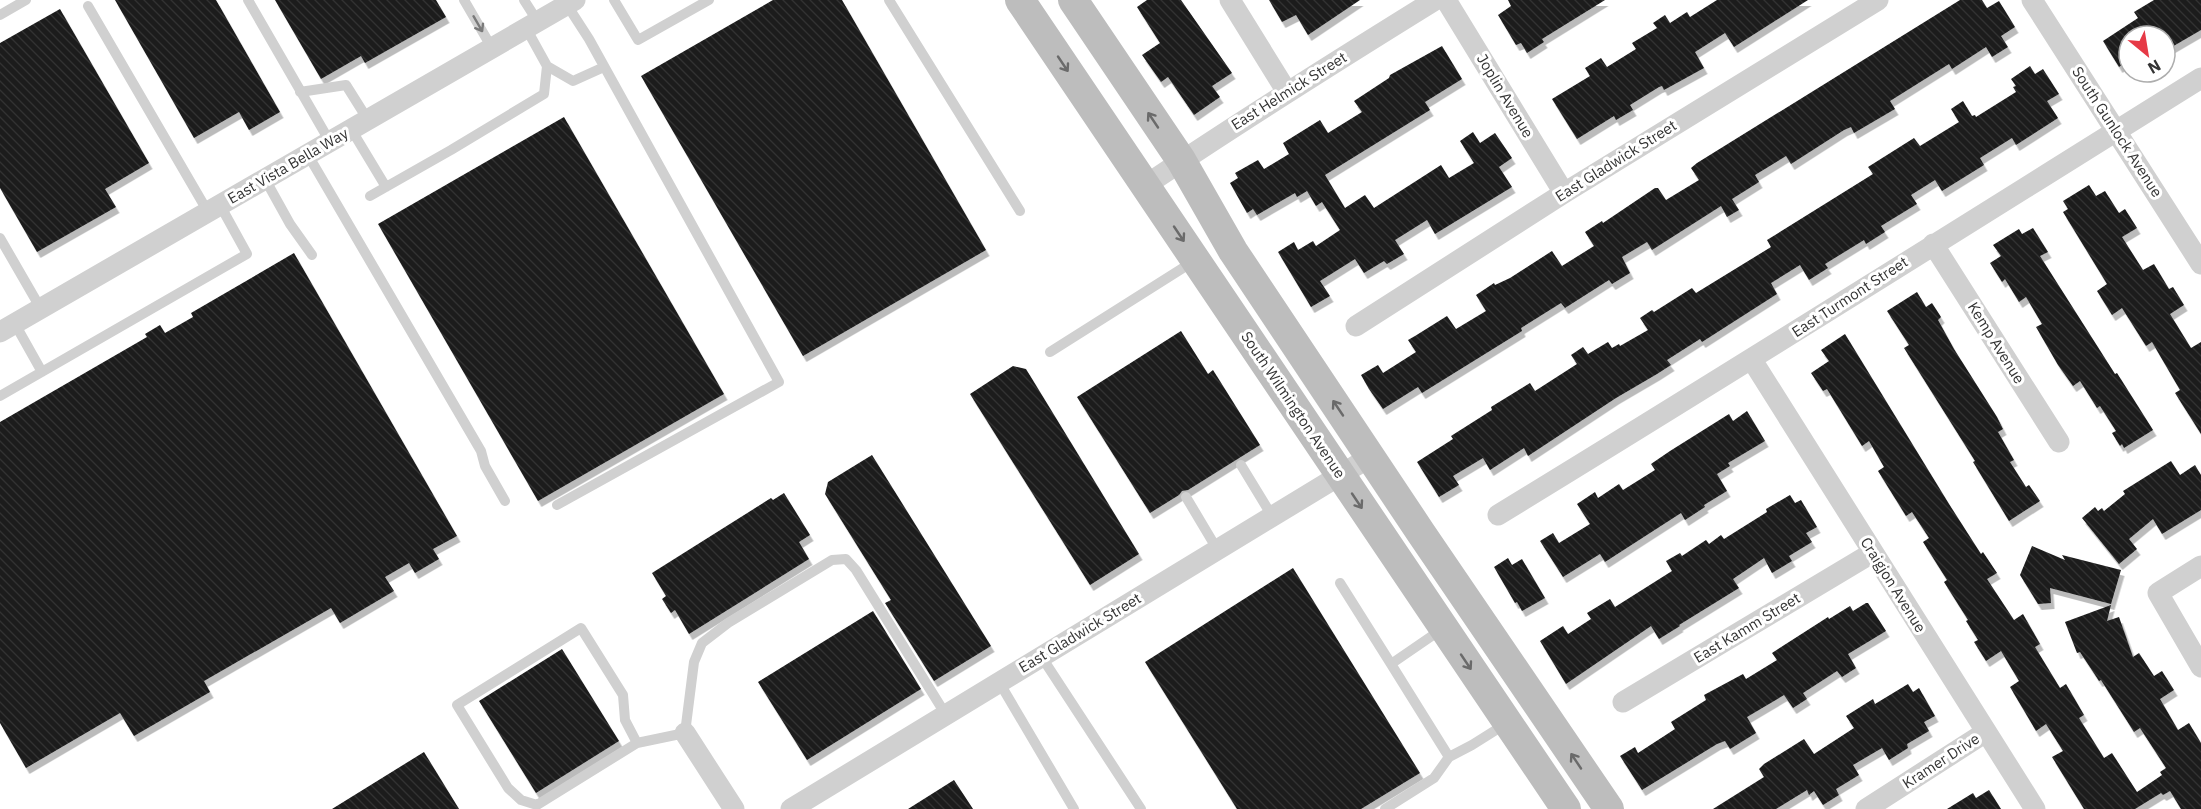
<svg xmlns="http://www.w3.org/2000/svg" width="2201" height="809" font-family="'IBM Plex Sans',sans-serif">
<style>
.building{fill:url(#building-back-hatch);filter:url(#shadow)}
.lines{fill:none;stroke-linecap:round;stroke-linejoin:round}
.service{stroke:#d0d0d0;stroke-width:10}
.minor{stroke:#d0d0d0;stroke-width:21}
.secondary{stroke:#bdbdbd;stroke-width:30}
.oneway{stroke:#7a7a7a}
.oneway2{stroke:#6a6a6a}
.labels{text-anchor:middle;stroke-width:6;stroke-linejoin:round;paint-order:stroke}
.street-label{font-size:15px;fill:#333;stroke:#fff}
</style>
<defs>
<pattern id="building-back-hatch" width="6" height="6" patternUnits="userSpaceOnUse" patternTransform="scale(1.5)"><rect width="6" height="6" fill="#1a1a1a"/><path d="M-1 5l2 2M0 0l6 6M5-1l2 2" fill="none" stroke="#333"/></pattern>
<filter id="shadow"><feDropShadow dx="3.5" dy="6" stdDeviation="0" flood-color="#0004"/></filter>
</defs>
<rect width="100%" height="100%" fill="#fff"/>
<path class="building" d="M115 0H216L280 112 249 130 239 112 194 138Z
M275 0H436L446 17 365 63 361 56 321 79Z
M773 0H842L986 250 803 356 641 76Z
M1147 0H1181L1232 73 1212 86 1220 97 1194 115 1168 77 1161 82 1142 55 1160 43 1137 7Z
M1269 0H1360L1308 35 1296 15 1282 22Z
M1508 0H1605L1542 39 1544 42 1527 53 1521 43 1516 45 1498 15 1511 6Z
M1717 0H1808L1734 47 1725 33 1695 52 1704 68 1664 90 1662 86 1659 87 1630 105 1633 110 1616 120 1614 116 1577 139 1552 99 1590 76 1585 68 1601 58 1607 67 1636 49 1632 43 1657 28 1653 23 1665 15 1670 23 1687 12 1690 17Z
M1960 0H1982L1987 8 1999 1 2015 27 2001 36 2008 47 1992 57 1986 47 1952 69 1949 64 1890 101 1895 109 1854 133 1851 127 1844 130 1791 164 1786 156 1755 175 1759 182 1732 199 1739 210 1727 217 1721 206 1652 250 1647 242 1622 257 1630 273 1612 284 1609 280 1565 308 1561 303 1521 328 1522 331 1422 393 1418 387 1383 409 1369 389 1361 375 1378 365 1383 373 1416 352 1408 340 1415 336 1447 316 1456 329 1486 311 1476 295 1494 283 1495 285 1510 278 1552 251 1562 266 1594 246 1585 232 1602 221 1603 223 1655 188H1658L1666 200 1699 180 1691 168 1697 163Z
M2154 0H2201V30L2165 51V36H2129V60L2119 67 2103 41 2138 18 2134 12Z
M60 9 149 163 105 189 116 207 37 252 0 188V43Z
M1442 46 1462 79 1425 102 1430 110 1325 175 1345 208 1365 195 1374 208 1441 165 1449 178 1474 163 1460 141 1473 132 1480 143 1495 133 1512 158 1499 167 1512 187 1435 234 1427 220 1395 240 1404 254 1387 264 1384 261 1364 273 1355 259 1320 281 1330 296 1311 307 1278 252 1294 242 1298 250 1313 241 1316 246 1340 230 1322 202 1316 206 1307 191 1297 197 1295 193 1257 215 1253 209 1247 213 1230 183 1238 178 1235 173 1258 160 1264 169 1289 154 1283 143 1320 120 1328 133 1362 112 1354 101 1389 78 1390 75Z
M2030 66 2035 74 2043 69 2059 94 2047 101 2058 118 2016 145 2012 138 1980 158 1984 165 1942 191 1935 180 1911 195 1917 204 1881 226 1885 232 1866 244 1864 240 1825 264 1828 268 1809 280 1800 265 1771 283 1777 294 1702 342 1700 339 1667 360 1671 365 1657 374 1616 398 1528 456 1524 448 1490 470 1483 458 1453 476 1459 485 1439 497 1417 462 1453 439 1451 436 1492 410 1491 407 1530 383 1535 391 1577 364 1571 355 1583 347 1588 354 1608 342 1612 348 1619 344 1620 346 1648 330 1640 318 1652 310 1654 312 1692 288 1696 293 1771 247 1767 240 1873 174 1868 167 1914 138 1920 146 1959 122 1951 109 1963 101 1972 116 1975 115 1976 117 2016 92 2013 87 2016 86 2011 79Z
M564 117 724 394 538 501 378 224Z
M2089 185 2096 196 2105 191 2119 213 2125 209 2137 228 2122 237 2143 270 2154 264 2169 289 2173 287 2184 305 2170 314 2191 348 2201 342V434L2175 393 2180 390 2152 342 2146 346 2122 308 2112 315 2097 291 2107 284 2063 212 2068 209 2063 201Z
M2033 228 2048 252 2040 256 2115 374 2117 373 2153 430 2124 448 2122 444 2120 446 2112 433 2116 431 2100 406 2097 408 2080 381 2073 386 2058 365 2036 327 2042 324 2026 297 2019 302 2005 279 2002 282 1990 263 2001 256 1993 245 2019 229 2022 234Z
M294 253 457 536 433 549 439 559 415 573 409 563 385 577 394 591 340 623 331 608 204 681 210 692 134 736 120 713 26 768 0 723V422L147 337 145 334 160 325 165 333 193 317 191 313Z
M1917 292 1926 307 1932 303 1941 317 1938 320 1954 349 1997 417 2003 429 1998 432 2014 460 2010 462 2026 487 2029 485 2040 501 2009 521 1973 462 1975 461 1904 348 1909 345 1887 311Z
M1181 331 1208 374 1213 370 1260 445 1188 490 1182 491 1179 495 1150 513 1077 397Z
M1845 334 1949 504 1981 554 1983 552 1997 573 1987 579 2014 620 2023 614 2040 644 2035 647 2060 688 2066 684 2084 715 2079 718 2104 758 2112 753 2137 792 2162 775 2160 772 2166 768 2140 728 2134 732 2101 680 2099 681 2080 652 2077 653 2065 622 2111 605 2107 621 2119 617 2133 657 2139 653 2154 676 2162 671 2174 690 2160 699 2178 730 2189 723 2201 743V809H2181L2170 791 2163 795 2161 793 2135 809H2084L2052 757 2063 751 2046 724 2036 731 2010 687 2019 681 2001 651 1986 661 1974 642 1978 640 1966 621 1968 620 1944 582 1947 580 1923 542 1929 538 1912 512 1906 516 1878 471 1884 467 1869 441 1862 446 1827 389 1823 391 1811 373 1829 361 1821 350Z
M1013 366 1026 369 1139 554 1090 585 970 394Z
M1747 411 1765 441 1728 463 1730 466 1717 474 1727 491 1704 505 1705 507 1685 520 1681 513 1605 562 1600 554 1563 577 1540 541 1553 533 1559 543 1590 524 1577 504 1595 492 1598 498 1619 484 1623 490 1655 470 1651 464 1670 451 1729 414 1733 421Z
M872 455 991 646 934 681 885 603 891 600 825 494 828 482Z
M2171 461 2180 475 2195 465 2201 475V510L2162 534 2153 519 2129 539 2137 549 2119 564 2082 518 2095 507 2098 511 2102 508 2104 511 2125 494 2123 491Z
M784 493 810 535 799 542 809 559 689 634 675 610 671 613 662 599 666 596 652 573 771 498 773 500Z
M1790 495 1795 503 1801 500 1817 527 1806 533 1812 542 1789 556 1792 561 1772 573 1764 558 1733 579 1739 588 1679 625 1680 626 1659 639 1651 626 1566 684 1540 641 1563 626 1568 634 1591 619 1587 613 1610 599 1615 607 1672 571 1666 561 1680 553 1682 556 1706 540 1709 544 1721 535 1724 539 1767 512 1766 509Z
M2032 546 2065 560 2062 555 2121 570 2111 604 2050 588 2051 603 2038 604 2020 575Z
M1508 558 1512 565 1522 559 1545 598 1522 611 1517 602 1515 603 1494 567Z
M1293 568 1420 773 1361 809H1237L1145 662Z
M1866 603H1868L1886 631 1848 654 1856 668 1842 677 1837 671 1803 693 1807 699 1793 708 1784 695 1747 717 1756 733 1730 749 1725 741 1717 744 1642 790 1620 756 1635 747 1638 753 1675 729 1671 722 1706 700 1704 695 1743 674 1746 679 1777 660 1772 653 1828 617 1829 619 1850 606 1853 611Z
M873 611 921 689 807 760 758 682Z
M562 649 619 741 536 793 479 701Z
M1908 684 1913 692 1919 688 1935 716 1924 722 1929 731 1907 744 1908 748 1889 760 1882 748 1853 765 1859 775 1836 789 1839 795 1823 805 1814 791 1809 795 1807 790 1776 809H1713L1764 777 1759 769 1764 764 1804 739 1814 754 1854 728 1846 716 1873 699 1875 704Z
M424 752 459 809H332Z
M954 780 973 809H908Z
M1989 790 2001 809H1947L1973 793 1976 798Z"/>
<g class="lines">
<path class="service" d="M248 0 330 142
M464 0 492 48
M524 0 538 22
M614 0 638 40 709 0
M889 0 1020 211
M88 6 208 212
M0 15 26 0
M547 66 573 81 604 67
M300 92 346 85 368 120
M351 129 386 187
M308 155 481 451 485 466 505 501
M265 179 290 224 312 255
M370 196 451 150 544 94 547 66 526 28
M0 238 41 309
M15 324 42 372
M1050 352 1194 261
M0 396 247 254 220 205
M1241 465 1272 516
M1186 497 1217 549
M557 505 779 382 589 39 567 5
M1340 583 1391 664
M1041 656 1141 809
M999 682 1074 809
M637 743 625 720 623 695 581 628 457 705 508 788 521 800 537 805 637 743 685 733 694 662 702 643 728 623 832 560 846 559 856 570 946 715
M1449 757 1472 745 1507 723
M1385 809 1434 778 1449 757 1391 664 1442 629"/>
<path class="minor" d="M1230 0 1287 92
M1446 0 1564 193
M2032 0 2201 264
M1146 185C1241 121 1338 60 1435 0
M1933 244 2059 442
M1356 326 1564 193 1878 0
M0 332 575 0
M1752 360 2035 809
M1498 515C1734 371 1967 224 2201 78
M2201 566 2158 593 2201 667
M1623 702 1872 553
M685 733 734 809
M791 809 1370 457
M1866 809 1986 732"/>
<path class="secondary" d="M1020 0 1566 809
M1073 0 1181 160 1233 251 1421 533 1609 809"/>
</g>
<defs><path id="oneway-shaft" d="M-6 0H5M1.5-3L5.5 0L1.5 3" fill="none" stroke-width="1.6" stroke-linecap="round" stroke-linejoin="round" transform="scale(1.5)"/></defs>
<use class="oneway" href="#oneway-shaft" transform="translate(478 24) rotate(60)"/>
<g class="oneway2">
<use href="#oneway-shaft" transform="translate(1063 64) rotate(56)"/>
<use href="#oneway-shaft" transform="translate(1153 120) rotate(-124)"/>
<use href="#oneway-shaft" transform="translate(1179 234) rotate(56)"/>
<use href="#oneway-shaft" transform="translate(1338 408) rotate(-124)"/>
<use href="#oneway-shaft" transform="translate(1357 501) rotate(56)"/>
<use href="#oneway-shaft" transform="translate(1466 662) rotate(56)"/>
<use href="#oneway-shaft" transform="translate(1576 761) rotate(-124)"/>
</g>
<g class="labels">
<g class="street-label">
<text transform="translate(1289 91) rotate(-32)" y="5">East Helmick Street</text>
<text transform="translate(1505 96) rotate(59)" y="5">Joplin Avenue</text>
<text transform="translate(2117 132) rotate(57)" y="5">South Gunlock Avenue</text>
<text transform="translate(1616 161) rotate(-32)" y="5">East Gladwick Street</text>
<text transform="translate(288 166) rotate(-30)" y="5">East Vista Bella Way</text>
<text transform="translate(1850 297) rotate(-33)" y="5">East Turmont Street</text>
<text transform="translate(1996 343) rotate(58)" y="5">Kemp Avenue</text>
<text transform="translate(1293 405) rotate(56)" y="5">South Wilmington Avenue</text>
<text transform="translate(1893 585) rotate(58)" y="5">Craigjon Avenue</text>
<text transform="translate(1747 628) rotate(-31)" y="5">East Kamm Street</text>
<text transform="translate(1080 633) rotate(-31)" y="5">East Gladwick Street</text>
<text transform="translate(1941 761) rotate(-33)" y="5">Kramer Drive</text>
</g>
</g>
<g transform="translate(2147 54) rotate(150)"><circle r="28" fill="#ffffff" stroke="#adadad" stroke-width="1.5"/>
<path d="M0-4.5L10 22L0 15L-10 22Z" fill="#e63946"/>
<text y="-9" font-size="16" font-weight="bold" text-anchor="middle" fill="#333333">N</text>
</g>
</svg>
